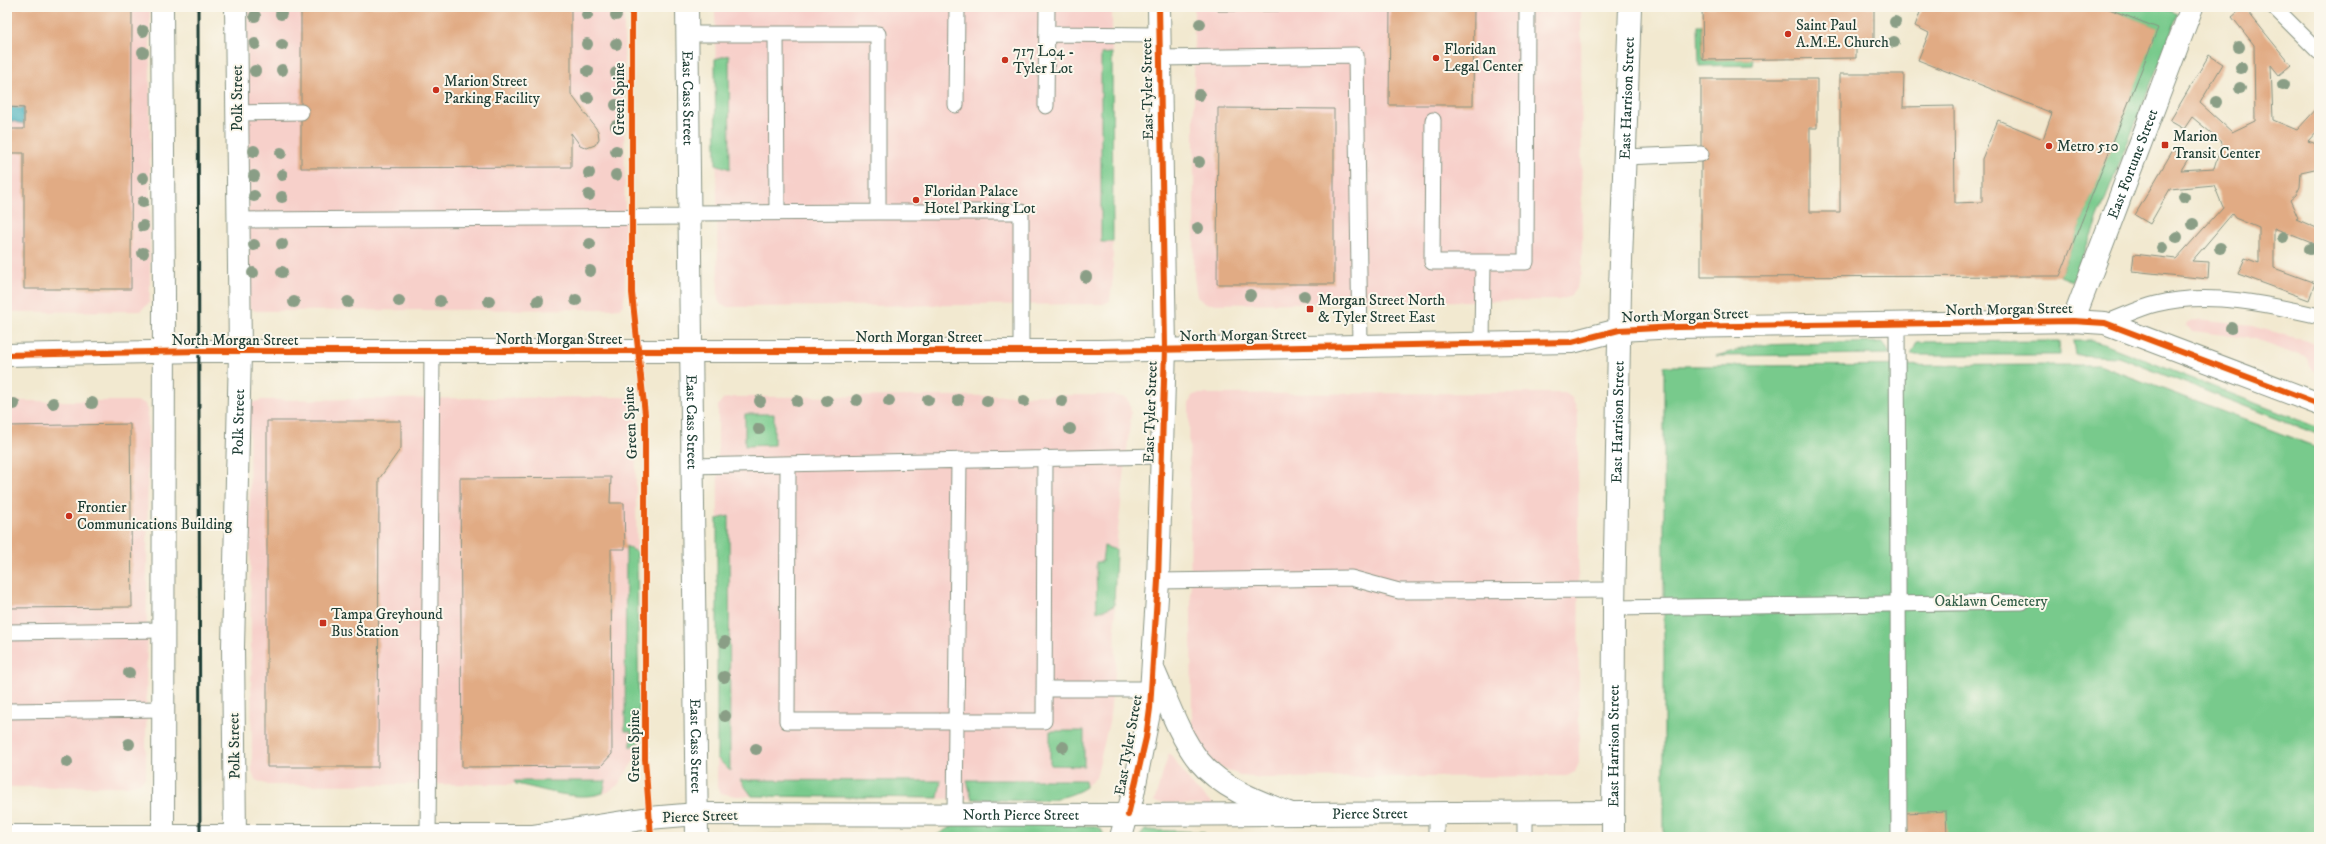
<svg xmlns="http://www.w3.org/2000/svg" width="2326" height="844" font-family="'IM FELL DW Pica',serif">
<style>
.built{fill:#f7d0ca}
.green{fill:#78ca8c;stroke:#4c8460}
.water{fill:#40afbc;stroke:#307678}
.building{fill:#e1ab84}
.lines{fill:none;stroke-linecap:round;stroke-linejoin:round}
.service-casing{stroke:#889382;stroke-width:17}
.minor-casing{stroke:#889382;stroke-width:24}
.tertiary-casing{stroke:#889382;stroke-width:24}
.secondary-casing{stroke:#889382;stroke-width:24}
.service{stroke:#fff;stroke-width:15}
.minor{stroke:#fff;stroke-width:22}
.tertiary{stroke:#fff;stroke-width:22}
.secondary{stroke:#fff;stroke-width:22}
.rail{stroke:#1f3d34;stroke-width:3}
.cycleway-casing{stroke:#fbf7ec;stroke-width:8}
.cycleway{stroke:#e8590c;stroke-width:6}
.tree{fill:#8a9e86}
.poi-dot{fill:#c8321e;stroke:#fbf7ec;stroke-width:1.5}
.labels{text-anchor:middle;stroke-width:4;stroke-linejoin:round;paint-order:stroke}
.poi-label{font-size:15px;fill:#1f3d34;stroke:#fbf7ec;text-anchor:start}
.street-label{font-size:15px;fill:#1f3d34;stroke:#fbf7ec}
.park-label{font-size:15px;fill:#35604a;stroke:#fbf7ec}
</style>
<rect width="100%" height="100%" fill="#fbf7ec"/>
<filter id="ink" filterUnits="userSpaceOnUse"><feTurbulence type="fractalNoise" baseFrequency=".025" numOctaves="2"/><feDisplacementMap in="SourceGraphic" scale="8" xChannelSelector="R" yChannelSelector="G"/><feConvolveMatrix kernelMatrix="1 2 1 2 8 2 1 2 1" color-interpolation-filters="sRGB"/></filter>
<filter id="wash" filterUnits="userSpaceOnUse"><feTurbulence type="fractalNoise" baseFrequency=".012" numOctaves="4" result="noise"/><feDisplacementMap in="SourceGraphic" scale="16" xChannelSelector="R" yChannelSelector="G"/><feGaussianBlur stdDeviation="0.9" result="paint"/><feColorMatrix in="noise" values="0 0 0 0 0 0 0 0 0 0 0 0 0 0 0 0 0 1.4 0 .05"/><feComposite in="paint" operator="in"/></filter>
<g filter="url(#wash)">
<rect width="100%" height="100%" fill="#f2e9d0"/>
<path class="built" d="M7 7H150V292L149 303 140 311 7 312Z
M247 7H624L625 294 623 305 619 308 608 309 263 311H255L249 307Z
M715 7H1112L1113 277 1110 301 1103 304 728 307 721 305 718 300Z
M1194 7H1581L1582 274 1575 290 1569 297 1559 300 1209 304 1202 301 1197 297 1194 277Z
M2198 320 2252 326 2319 344V375L2309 366 2307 358 2255 339 2193 331 2186 326 2187 321Z
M1555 393H1565L1572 398 1578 412 1579 763 1575 772 1567 776 1262 778 1242 776 1221 768 1208 758 1199 747 1192 725 1189 404 1192 396 1196 394Z
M1112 395 1126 398 1130 404 1131 414 1114 566 1116 663 1109 722 1096 778 1081 790 1050 800 736 796 720 793 717 787 718 405 723 399 735 397Z
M621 397 629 398 635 407 639 744 635 759 618 785 608 792 595 796H576L516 784 268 785 255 780 252 772 249 408 252 403 261 400Z
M7 401H135L144 403 148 409 146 776 140 783 128 786 7 787Z
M1169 753 1192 785 1213 804 1209 806 1154 802Z"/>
<path class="green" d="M2104 7H2159L2178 15 2073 281 2060 276 2157 28Z
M1698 25H1702L1703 60 1753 59 1752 65 1699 66Z
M1112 53 1113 242H1101V54Z
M729 55 730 169 716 164 715 59Z
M2059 341 2060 355H1911L1917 342Z
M2073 341H2091L2104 344 2319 428V435L2118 357 2075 355Z
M1883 342 1890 354 1716 356 1756 345Z
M2099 365 2319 448V837H1664V366Z
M745 414H774V445L745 446Z
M729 516 730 771 717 758V519Z
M626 546 637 552 639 742 631 747V731H625Z
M1104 546 1116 550 1114 606 1097 612 1096 562H1102Z
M1050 731H1084V766L1050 765Z
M740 780 941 781 938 798 752 796Z
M967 780H1085L1086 787C1057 807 1006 799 972 799Z
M514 781H606L603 793C576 802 543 789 516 784Z
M963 819 1095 826 1101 829 1104 835 1103 837H934Z
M1145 830 1204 832V837H1139Z
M743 835 896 836 904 837H740Z"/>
<path class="water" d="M7 107 24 108V124L7 120Z"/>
<g id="blocks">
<path class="building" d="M7 7H132L131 289H24V153H7V129H24V108L7 107Z
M301 7H571V94L598 131 599 139 595 145 587 148 580 145 571 133V167L301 168Z
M1218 7H1279V11H1218Z
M1390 7H1474L1473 105H1389Z
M1702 7H1874V44H1856V58L1703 60Z
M1922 7H2104L2158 28 2060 276 1701 277V79H1817V128H1810V212H1840V74H1904L1903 107 1954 106 1955 203 1982 202V159L1998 120 2043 139 2052 113 1918 60 1929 33 1915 26Z
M2244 7 2291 65 2279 75 2271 65 2273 120 2297 130 2319 106V129L2308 141 2319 145V168L2301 172 2300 187 2296 195 2290 200 2298 218 2296 219 2319 229V246L2274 228V268L2315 283 2309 300 2238 274 2245 258 2259 263V228L2235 218 2232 214 2192 261 2209 262 2208 279 2132 271 2134 254 2176 259 2223 207 2214 185 2170 189 2150 224 2135 215 2173 150 2188 159 2181 170 2214 168 2222 142 2192 117 2184 129 2170 121 2209 55 2223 64 2200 103 2232 132 2255 121 2254 45 2232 17Z
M1218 108 1334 109V284H1217Z
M267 421H401V448L379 479 378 767H267Z
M130 424 132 607 7 608V426Z
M611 477 610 503H624L625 549H611L612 754 601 766 462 767 460 478Z
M1946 811 1947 837H1907L1906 813Z"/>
</g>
</g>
<g filter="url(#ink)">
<use href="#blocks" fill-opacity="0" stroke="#889382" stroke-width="1"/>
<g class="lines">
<g class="service-casing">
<path id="service" d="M2274 7 2319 52
M687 34H878V212L689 213
M776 34 777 212
M1047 34 1159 35
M1160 58 1356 55 1360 346
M956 105 957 7
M1046 106 1047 7
M237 113 301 112
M1433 120 1432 262H1526L1527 7
M1624 157 1701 154
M878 212H1021V350
M238 220 689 217
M2105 323C2122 317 2139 308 2156 304 2209 291 2268 304 2319 316
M1897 324 1899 837
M1482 344 1483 262
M788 464 787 721H1044L1045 458
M691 466 1161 456
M1158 581 1351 578 1399 591 1614 590
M1614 608 2021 602
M7 632 164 630
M1044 689H1151
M7 711 164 709
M955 813 959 460
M1436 813V837
M1525 813V837
M428 836 432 352"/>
</g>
<g class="minor-casing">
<g id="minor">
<path id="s1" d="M2073 321 2192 7"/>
<path id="s2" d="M697 814 1128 815 1613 812"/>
<path id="s3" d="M1613 837 1614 608 1620 289 1630 7"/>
</g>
</g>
<g class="tertiary-casing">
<g id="tertiary">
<path d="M162 7 164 293 163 837"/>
<path d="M7 355 199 351H1098L1572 342 1619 330 1677 327 2073 321 2105 323 2319 404"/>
<path id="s4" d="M235 837 233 647 240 352 236 7"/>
</g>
</g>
<g class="secondary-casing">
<g id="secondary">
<path id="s5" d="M687 7 697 837"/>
<path d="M1154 671C1167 700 1179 736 1199 761 1222 789 1260 802 1291 814"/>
<path d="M7 836H532L649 818 697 814"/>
<path d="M1121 837 1133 794 1150 708 1158 581 1165 348 1159 7"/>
</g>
</g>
<use href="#service" class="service"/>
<use href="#minor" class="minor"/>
<use href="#tertiary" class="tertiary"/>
<use href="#secondary" class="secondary"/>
<path class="rail" d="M198 7 200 837"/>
<g class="cycleway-casing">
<path id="cycleway" d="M632 7V293L645 414V759L651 837
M7 355 199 351H1098L1572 342 1619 330 1677 327 2073 321 2105 323 2319 404
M1128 815 1146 738 1150 708 1158 581 1165 348 1159 7"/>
</g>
<use href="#cycleway" class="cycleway"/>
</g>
<g class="tree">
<circle cx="281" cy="14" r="6"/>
<circle cx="587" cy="15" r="6"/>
<circle cx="616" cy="15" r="6"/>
<circle cx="255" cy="16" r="6"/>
<circle cx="1895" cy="22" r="6"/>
<circle cx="1200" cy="24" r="6"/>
<circle cx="143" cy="31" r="6"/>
<circle cx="1894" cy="42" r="6"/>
<circle cx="255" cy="44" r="6"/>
<circle cx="587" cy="44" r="6"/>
<circle cx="616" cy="44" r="6"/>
<circle cx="282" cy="45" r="6"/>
<circle cx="2239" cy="47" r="6"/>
<circle cx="143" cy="52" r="6"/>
<circle cx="2241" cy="68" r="6"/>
<circle cx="282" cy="70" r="6"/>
<circle cx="255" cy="71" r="6"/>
<circle cx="588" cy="71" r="6"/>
<circle cx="616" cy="73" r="6"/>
<circle cx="2283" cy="85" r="6"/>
<circle cx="2240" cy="88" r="6"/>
<circle cx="1199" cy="95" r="6"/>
<circle cx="588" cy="98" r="6"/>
<circle cx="2216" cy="102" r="6"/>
<circle cx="616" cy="105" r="6"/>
<circle cx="616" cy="126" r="6"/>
<circle cx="254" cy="151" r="6"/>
<circle cx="616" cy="151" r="6"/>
<circle cx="281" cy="153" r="6"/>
<circle cx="1199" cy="162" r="6"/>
<circle cx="589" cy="173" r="6"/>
<circle cx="282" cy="175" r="6"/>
<circle cx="616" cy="175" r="6"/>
<circle cx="254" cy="176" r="6"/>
<circle cx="143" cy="178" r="6"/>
<circle cx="589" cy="195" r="6"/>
<circle cx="254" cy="196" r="6"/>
<circle cx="282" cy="197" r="6"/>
<circle cx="2184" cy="197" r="6"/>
<circle cx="143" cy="202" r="6"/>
<circle cx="2193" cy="224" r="6"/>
<circle cx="143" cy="226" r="6"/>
<circle cx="1198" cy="228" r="6"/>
<circle cx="2177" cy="237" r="6"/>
<circle cx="2283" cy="237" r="6"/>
<circle cx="282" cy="244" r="6"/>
<circle cx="590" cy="244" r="6"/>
<circle cx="254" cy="245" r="6"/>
<circle cx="2162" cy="248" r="6"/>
<circle cx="2220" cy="248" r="6"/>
<circle cx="2310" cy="249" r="6"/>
<circle cx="143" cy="253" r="6"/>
<circle cx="590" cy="271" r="6"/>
<circle cx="282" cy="272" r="6"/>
<circle cx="253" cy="273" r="6"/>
<circle cx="1086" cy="277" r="6"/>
<circle cx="1250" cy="295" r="6"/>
<circle cx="1304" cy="296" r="6"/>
<circle cx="576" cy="300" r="6"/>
<circle cx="399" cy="301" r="6"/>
<circle cx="440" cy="301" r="6"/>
<circle cx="489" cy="301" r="6"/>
<circle cx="538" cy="301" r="6"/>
<circle cx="294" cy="302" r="6"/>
<circle cx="348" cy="302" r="6"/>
<circle cx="2231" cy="328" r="6"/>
<circle cx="857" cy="400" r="6"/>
<circle cx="928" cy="400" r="6"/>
<circle cx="958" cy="400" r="6"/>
<circle cx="760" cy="401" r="6"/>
<circle cx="797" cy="401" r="6"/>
<circle cx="827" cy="401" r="6"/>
<circle cx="889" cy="401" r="6"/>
<circle cx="987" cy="401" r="6"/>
<circle cx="1024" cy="401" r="6"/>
<circle cx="1062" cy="401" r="6"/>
<circle cx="53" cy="403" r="6"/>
<circle cx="92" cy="403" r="6"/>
<circle cx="14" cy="404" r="6"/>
<circle cx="759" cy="429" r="6"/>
<circle cx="1070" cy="429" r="6"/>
<circle cx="725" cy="642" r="6"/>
<circle cx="129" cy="673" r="6"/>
<circle cx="724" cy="677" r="6"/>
<circle cx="725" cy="716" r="6"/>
<circle cx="129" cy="744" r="6"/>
<circle cx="1063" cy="747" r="6"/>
<circle cx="756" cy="749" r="6"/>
<circle cx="67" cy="762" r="6"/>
</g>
</g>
<g class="poi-dot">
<circle cx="1788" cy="34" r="4"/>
<circle cx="1436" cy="58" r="4"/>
<circle cx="1005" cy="60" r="4"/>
<circle cx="436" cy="90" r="4"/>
<rect x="2161" y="141" width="8" height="8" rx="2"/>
<circle cx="2049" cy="146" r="4"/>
<circle cx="916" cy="200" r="4"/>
<rect x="1306" y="305" width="8" height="8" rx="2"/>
<circle cx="69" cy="516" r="4"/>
<rect x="319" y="619" width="8" height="8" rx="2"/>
</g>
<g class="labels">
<g class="poi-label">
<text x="1796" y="30">Saint Paul<tspan x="1796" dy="17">A.M.E. Church</tspan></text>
<text x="1444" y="54">Floridan<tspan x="1444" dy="17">Legal Center</tspan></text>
<text x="1013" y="56">717 L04 -<tspan x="1013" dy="17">Tyler Lot</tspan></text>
<text x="444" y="86">Marion Street<tspan x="444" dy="17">Parking Facility</tspan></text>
<text x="2173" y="141">Marion<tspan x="2173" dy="17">Transit Center</tspan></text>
<text x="2057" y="151">Metro 510</text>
<text x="924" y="196">Floridan Palace<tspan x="924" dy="17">Hotel Parking Lot</tspan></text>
<text x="1318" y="305">Morgan Street North<tspan x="1318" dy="17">&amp; Tyler Street East</tspan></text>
<text x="77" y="512">Frontier<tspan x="77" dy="17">Communications Building</tspan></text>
<text x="331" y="619">Tampa Greyhound<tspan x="331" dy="17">Bus Station</tspan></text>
</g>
<g class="street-label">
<text transform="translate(1147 89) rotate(-91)" y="5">East Tyler Street</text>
<text transform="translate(237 98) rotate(-90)" y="5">Polk Street</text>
<text dy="5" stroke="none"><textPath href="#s5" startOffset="91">East Cass Street</textPath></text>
<text dy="5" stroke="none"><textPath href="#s3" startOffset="739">East Harrison Street</textPath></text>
<text transform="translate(619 99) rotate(-90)" y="5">Green Spine</text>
<text dy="5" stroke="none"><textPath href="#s1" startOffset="168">East Fortune Street</textPath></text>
<text transform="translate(2009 309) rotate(-1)" y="5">North Morgan Street</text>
<text transform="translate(1685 315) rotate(-2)" y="5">North Morgan Street</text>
<text transform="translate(1243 335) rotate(-1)" y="5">North Morgan Street</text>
<text x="919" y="342">North Morgan Street</text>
<text x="559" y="344">North Morgan Street</text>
<text x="235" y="345">North Morgan Street</text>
<text transform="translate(1150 412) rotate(-88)" y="5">East Tyler Street</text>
<text dy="5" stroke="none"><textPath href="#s4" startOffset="415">Polk Street</textPath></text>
<text dy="5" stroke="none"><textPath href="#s5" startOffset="415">East Cass Street</textPath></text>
<text dy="5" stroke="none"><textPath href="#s3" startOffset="415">East Harrison Street</textPath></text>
<text transform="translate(630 423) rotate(-93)" y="5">Green Spine</text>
<text transform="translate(1128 745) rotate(-80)" y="5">East Tyler Street</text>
<text transform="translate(234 746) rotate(-91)" y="5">Polk Street</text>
<text transform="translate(634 746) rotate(-90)" y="5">Green Spine</text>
<text dy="5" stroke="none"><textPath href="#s5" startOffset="739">East Cass Street</textPath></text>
<text dy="5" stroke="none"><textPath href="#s3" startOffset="91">East Harrison Street</textPath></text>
<text dy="5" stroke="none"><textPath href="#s2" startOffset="324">North Pierce Street</textPath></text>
<text dy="5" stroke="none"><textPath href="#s2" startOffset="673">Pierce Street</textPath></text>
<text transform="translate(700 816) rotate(-2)" y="5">Pierce Street</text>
</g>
<g class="park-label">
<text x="1991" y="606">Oaklawn Cemetery</text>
</g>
</g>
<rect width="2326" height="844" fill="none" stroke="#fbf7ec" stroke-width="24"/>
</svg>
